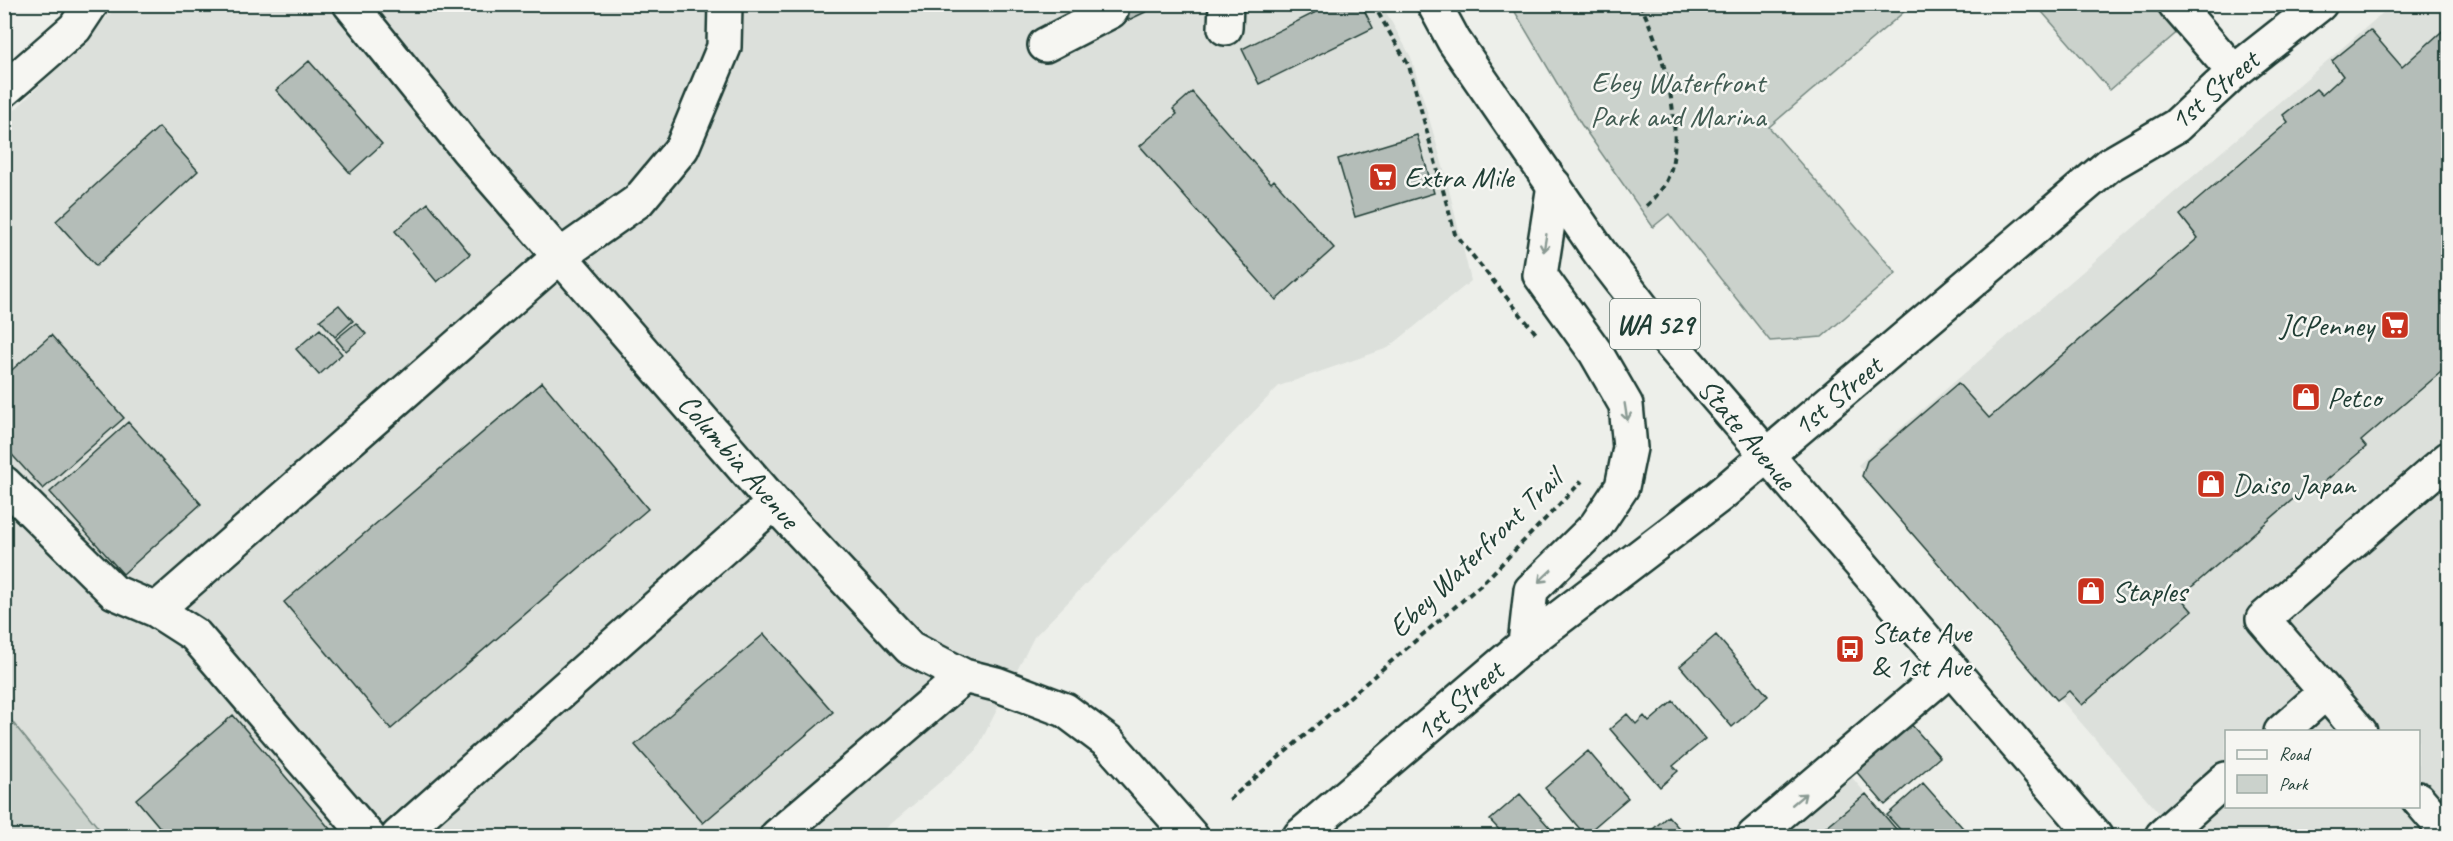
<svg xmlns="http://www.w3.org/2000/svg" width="2453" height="841" font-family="Caveat,sans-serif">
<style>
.built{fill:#dce0db;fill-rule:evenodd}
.green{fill:#cbd2cc;stroke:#758880;stroke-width:1.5}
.building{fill:#b4bdb8;stroke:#1f3d34;stroke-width:1.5}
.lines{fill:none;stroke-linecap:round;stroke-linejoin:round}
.minor-casing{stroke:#1f3d34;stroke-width:38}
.major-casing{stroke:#1f3d34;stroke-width:38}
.path{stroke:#1f3d34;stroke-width:4;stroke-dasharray:6 4.5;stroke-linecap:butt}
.minor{stroke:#f6f6f2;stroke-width:33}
.major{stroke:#f6f6f2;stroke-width:33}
.oneway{stroke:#8a9a93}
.labels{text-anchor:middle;stroke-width:5;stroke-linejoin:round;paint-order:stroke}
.shield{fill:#f6f6f2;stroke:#60746d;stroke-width:1.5}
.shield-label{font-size:28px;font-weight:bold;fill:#1f3d34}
.park-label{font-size:30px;fill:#415b52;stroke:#f6f6f2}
.street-label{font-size:30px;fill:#1f3d34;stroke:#f6f6f2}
.poi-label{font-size:30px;fill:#1f3d34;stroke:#f6f6f2;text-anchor:start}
</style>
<rect width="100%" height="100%" fill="#edefea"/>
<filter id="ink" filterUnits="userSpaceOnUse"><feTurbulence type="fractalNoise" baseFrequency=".0167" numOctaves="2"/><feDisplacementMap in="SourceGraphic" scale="12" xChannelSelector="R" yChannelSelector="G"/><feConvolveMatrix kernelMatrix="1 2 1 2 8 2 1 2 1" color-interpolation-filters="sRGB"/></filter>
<g filter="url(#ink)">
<path class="built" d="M119 5H1382L1411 57 1445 173 1471 281 1388 348 1279 386 1034 637 976 751 877 836H105L5 713 4 121Z
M2392 5H2448V836H2179L1858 465ZM2226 732H2418V806H2226Z
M1843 767 1902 836H1761Z"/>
<path class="green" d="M1511 5H1912L1769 127 1896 273 1822 337 1770 341 1669 214 1653 227 1581 124Z
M2036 5H2209L2110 90Z
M5 713 105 836H5Z"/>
<path class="building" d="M1108 4H1155L1156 7 1118 25Z
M1332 4H1361L1373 28 1259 84 1242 49Z
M2448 26V366L2361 441 2366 447 2311 493 2306 488 2180 597 2192 611 2082 705 2069 691 2057 700 1862 476 1867 461 1958 383 1989 418 2198 238 2180 215 2288 122 2283 115 2316 89 2322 95 2343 76 2332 61 2370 30 2402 67Z
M309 61 382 144 350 173 276 90Z
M1192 92 1271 183 1274 180 1334 248 1276 300 1140 146 1177 114 1173 109Z
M159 127 198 171 96 266 56 221Z
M1417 135 1434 193 1355 217 1338 159Z
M428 203 470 254 437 282 395 231Z
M339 305 353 321 335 337 320 320Z
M356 323 366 334 346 351 336 339Z
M320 329 342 354 319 375 296 349Z
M51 335 124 418 43 489 4 446V377Z
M542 382 648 509 391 729 284 602Z
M128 422 201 504 123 574 50 492Z
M764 634 833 712 703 823 635 745Z
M1716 635 1768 696 1732 727 1680 666Z
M1673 701 1705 739 1673 766 1678 771 1660 787 1610 729 1627 714 1636 724 1644 716 1649 722Z
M233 715 336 836H167L136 799Z
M1909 722 1940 757 1885 805 1855 770Z
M1588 751 1628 798 1585 835 1545 788Z
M1923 783 1970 836H1906L1887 815Z
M1520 794 1557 836H1505L1490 820Z
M1866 794 1902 836H1815Z
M1668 816 1686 836H1645Z"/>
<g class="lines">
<g class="minor-casing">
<path id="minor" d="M350 4 467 149 774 503 910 648 964 676 996 684 1065 710 1109 743 1191 836
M2175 4 2234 72
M1225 28 1226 4
M1045 45 1111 11
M4 90 75 28 91 4
M4 483 114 592 156 610 195 635 368 836
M156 610 560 256 638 201 682 148 724 47 725 4
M1525 644 1531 590 1596 526 1622 487 1630 448 1626 405 1596 353 1540 275 1554 185
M2281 732 2326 692
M2360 732 2263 619 2448 459
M2418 799 2448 834
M398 836 774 503
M777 836 964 676
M1300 836 1525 644 1719 496 2109 165 2176 126 2234 72 2320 4
M1754 836 1950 669
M2162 836 2226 779"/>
</g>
<g class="major-casing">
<path id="major" d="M1434 4 1454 41 1600 253 1660 331 2095 836"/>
</g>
<path class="path" d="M1373 4 1409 66 1455 234 1538 336
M1640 4C1662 47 1682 118 1672 165 1668 183 1658 196 1645 207
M1229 800 1483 583 1582 481"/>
<use href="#minor" class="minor"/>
<use href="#major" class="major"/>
</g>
<defs><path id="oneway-shaft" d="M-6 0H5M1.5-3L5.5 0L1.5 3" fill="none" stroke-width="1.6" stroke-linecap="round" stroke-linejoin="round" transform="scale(1.5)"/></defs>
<g class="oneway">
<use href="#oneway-shaft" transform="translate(1545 243) rotate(99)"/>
<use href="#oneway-shaft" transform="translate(1626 412) rotate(81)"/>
<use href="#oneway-shaft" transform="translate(1545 576) rotate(136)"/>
<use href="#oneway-shaft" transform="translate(1799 799) rotate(-40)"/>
</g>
</g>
<defs>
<g id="supermarket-square" transform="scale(1.5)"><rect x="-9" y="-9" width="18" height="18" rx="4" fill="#c8321e" stroke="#f6f6f2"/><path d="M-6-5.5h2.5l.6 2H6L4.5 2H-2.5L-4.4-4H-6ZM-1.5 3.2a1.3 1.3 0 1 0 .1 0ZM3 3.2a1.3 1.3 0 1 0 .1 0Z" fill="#fff"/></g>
<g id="shop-square" transform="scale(1.5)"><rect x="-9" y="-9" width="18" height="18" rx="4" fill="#c8321e" stroke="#f6f6f2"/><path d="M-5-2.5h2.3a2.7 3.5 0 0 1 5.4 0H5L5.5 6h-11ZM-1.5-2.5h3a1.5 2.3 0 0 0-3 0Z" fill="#fff"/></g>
<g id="bus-square" transform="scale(1.5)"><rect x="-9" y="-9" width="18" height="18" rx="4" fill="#c8321e" stroke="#f6f6f2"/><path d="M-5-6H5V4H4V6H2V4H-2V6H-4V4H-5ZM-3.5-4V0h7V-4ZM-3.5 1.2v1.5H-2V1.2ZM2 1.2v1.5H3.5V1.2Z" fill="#fff"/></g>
</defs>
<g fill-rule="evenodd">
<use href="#supermarket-square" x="1383" y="177"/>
<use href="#supermarket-square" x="2395" y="325"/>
<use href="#shop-square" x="2306" y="397"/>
<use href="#shop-square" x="2211" y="484"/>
<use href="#shop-square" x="2091" y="591"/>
<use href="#bus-square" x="1850" y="649"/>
</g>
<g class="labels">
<rect class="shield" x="1610" y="299" width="90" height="50" rx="4.5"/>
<g class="shield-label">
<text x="1655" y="334">WA 529</text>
</g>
<g class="park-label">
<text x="1678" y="92">Ebey Waterfront<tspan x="1678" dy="34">Park and Marina</tspan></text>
</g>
<g class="street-label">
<text transform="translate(2214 90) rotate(-40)" y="10">1st Street</text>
<text transform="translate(1837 396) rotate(-40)" y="10">1st Street</text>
<text transform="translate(1747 434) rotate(50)" y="10">State Avenue</text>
<text transform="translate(739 461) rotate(49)" y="10">Columbia Avenue</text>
<text transform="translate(1475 553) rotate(-44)" y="10">Ebey Waterfront Trail</text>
<text transform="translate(1459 701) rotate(-41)" y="10">1st Street</text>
</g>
<g class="poi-label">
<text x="1404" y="187">Extra Mile</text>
<text x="2374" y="335" text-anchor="end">JCPenney</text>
<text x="2327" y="407">Petco</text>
<text x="2232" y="494">Daiso Japan</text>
<text x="2112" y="601">Staples</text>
<text x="1871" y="642">State Ave<tspan x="1871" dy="34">&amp; 1st Ave</tspan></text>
</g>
</g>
<rect width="2453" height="841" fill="none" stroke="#f6f6f2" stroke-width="24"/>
<rect x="12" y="12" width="2429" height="817" fill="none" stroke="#1f3d34" stroke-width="2" filter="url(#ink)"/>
<rect x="2225" y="730" width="195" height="78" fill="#f6f6f2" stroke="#a0aca6" stroke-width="1.5"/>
<rect x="2237" y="750" width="30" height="9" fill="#f6f6f2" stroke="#a0aca6" stroke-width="1.5"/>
<text x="2279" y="760" font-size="18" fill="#1f3d34">Road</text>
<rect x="2237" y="775" width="30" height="18" fill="#cbd2cc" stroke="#a0aca6" stroke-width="1.5"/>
<text x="2279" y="790" font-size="18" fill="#1f3d34">Park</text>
</svg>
